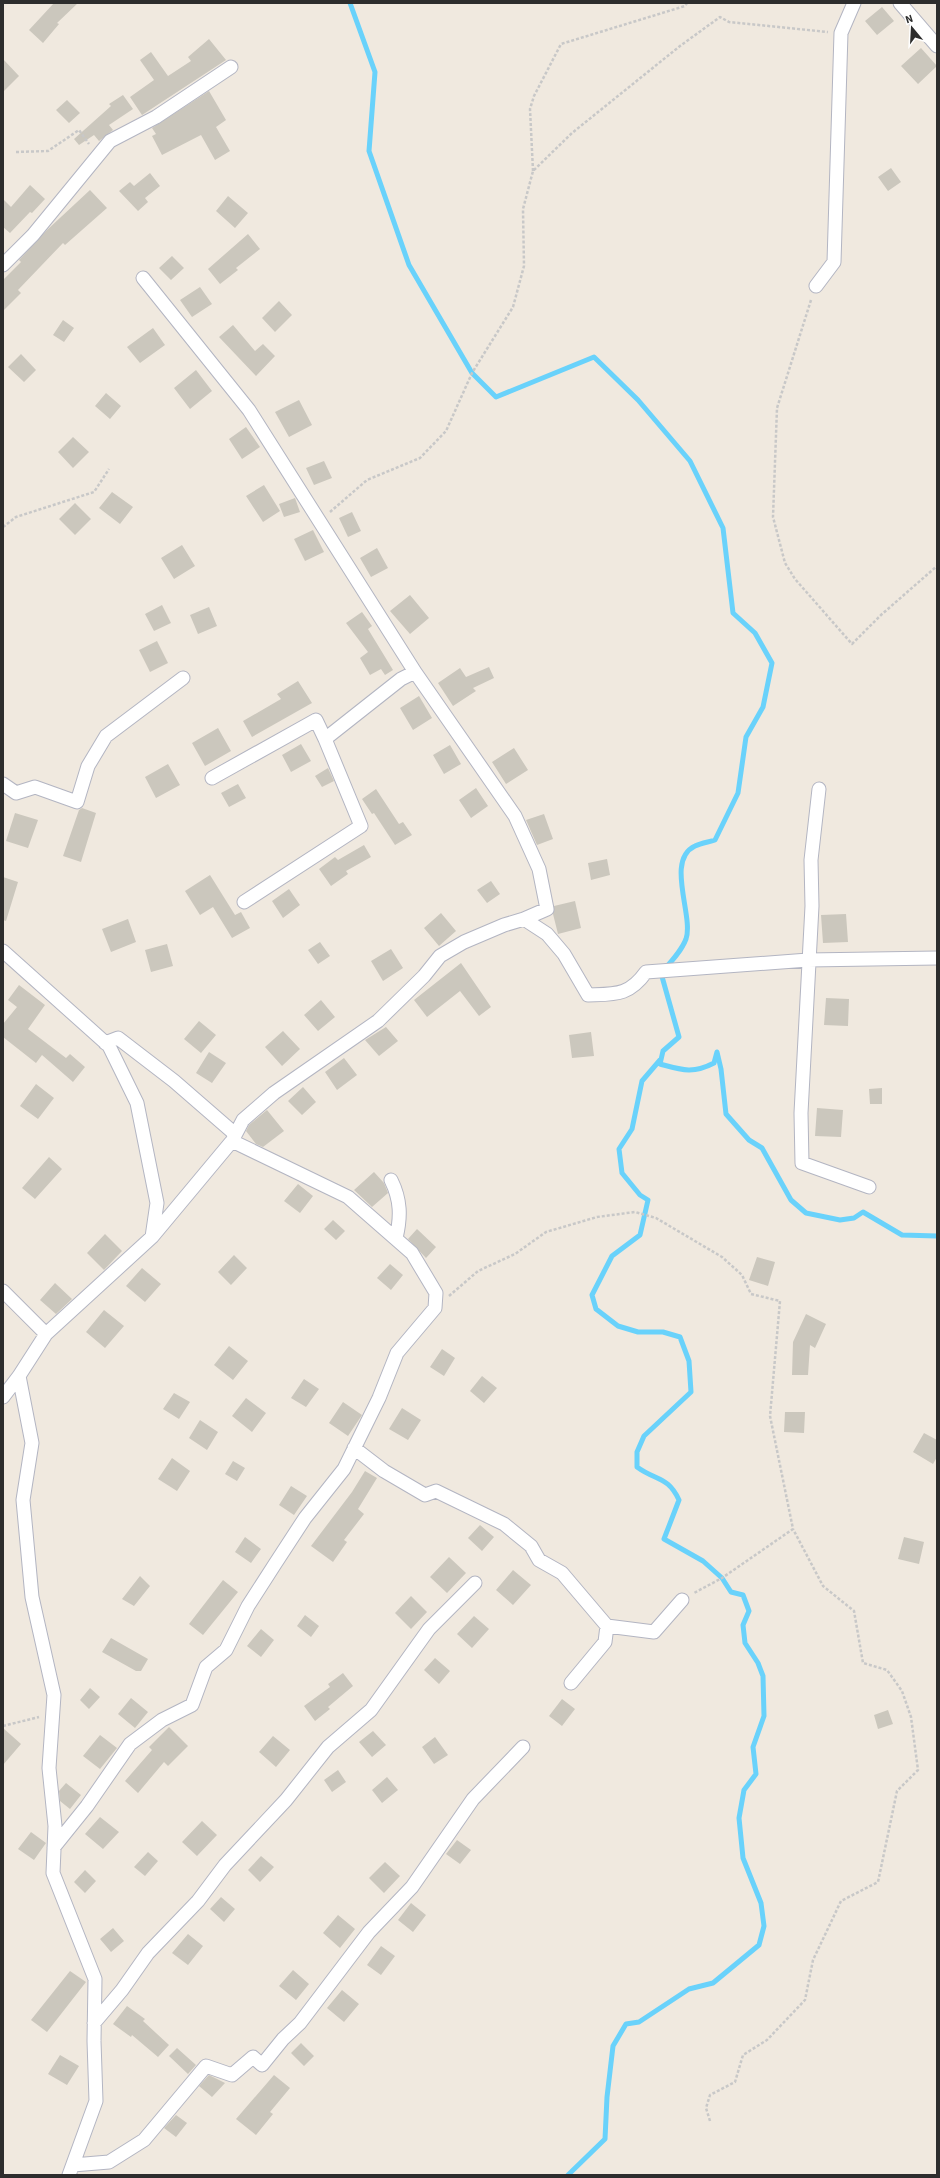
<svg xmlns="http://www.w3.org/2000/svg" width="940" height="2178" font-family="'Source Sans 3',sans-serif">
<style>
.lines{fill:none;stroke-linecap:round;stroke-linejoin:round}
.stream{stroke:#69d2fb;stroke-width:5}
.building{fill:#cbc7bd}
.minor-casing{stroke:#b3b5c2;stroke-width:15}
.path{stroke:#c8c8c8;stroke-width:2.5;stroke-dasharray:3 2;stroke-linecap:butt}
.minor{stroke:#fff;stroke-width:13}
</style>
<rect width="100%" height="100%" fill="#f0e9df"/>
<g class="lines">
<path class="stream" d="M350 3 375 72 369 151 409 265 472 373 496 397 594 357 638 400 690 461 723 528 733 613 755 633 772 663 763 707 746 737 738 793 715 840C709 842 701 843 695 846 665 860 694 916 686 939 681 952 670 963 661 973L679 1037 663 1051 660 1064C682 1070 693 1074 714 1063L717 1052 721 1069 726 1114 749 1140 762 1148 791 1200 806 1213 840 1220 854 1218 863 1212 902 1235 937 1236
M568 2175 605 2139 607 2097 613 2046 626 2024 639 2022 689 1989 713 1983 759 1945 764 1926 761 1903 743 1858 739 1818 744 1790 756 1774 753 1747 764 1716 763 1676 758 1663 745 1643 743 1625 749 1611 743 1595 731 1592 722 1578 703 1561 664 1539 679 1500C668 1476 656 1481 637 1467V1452L644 1436 691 1392 689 1361 680 1337 663 1332H638L618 1326 596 1309 592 1295 612 1256 640 1235 648 1200 640 1195 622 1173 619 1149 632 1129 642 1081 660 1060"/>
</g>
<path class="building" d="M54 3H78L57 23 59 24 43 43 29 30Z
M882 7 894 21 877 35 865 21Z
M209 39 226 60 142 115 130 97 154 80 140 60 151 52 168 76 191 61 188 57Z
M921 48 937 66 918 84 901 66Z
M3 59 19 76 3 92Z
M209 91 226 120 216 127 230 151 215 160 201 135 162 155 152 136 156 134 152 128Z
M123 95 133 109 109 125 113 130 99 141 94 135 79 145 74 139 111 106 109 104Z
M67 100 80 113 69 123 56 110Z
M891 168 901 182 888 191 878 177Z
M150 173 160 186 145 198 148 202 138 211 119 191 130 182 134 186Z
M30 185 45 199 32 213 30 212 10 233 3 227V199L11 207Z
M90 190 107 208 65 245 63 243 18 290 21 293 3 311V280L21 262 19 260 47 230Z
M228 196 248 213 235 228 216 211Z
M248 234 260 249 236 268 238 270 220 284 208 269Z
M172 256 184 268 171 280 159 268Z
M200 287 212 304 192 317 180 300Z
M279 301 292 315 275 332 262 318Z
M63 320 74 328 64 342 53 335Z
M233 325 255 351 263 344 275 356 256 376 219 337Z
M153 328 165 345 140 363 127 347Z
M21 354 36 370 24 382 8 367Z
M196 370 212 391 190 409 174 388Z
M106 393 121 406 110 419 95 406Z
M299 400 312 425 289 437 275 412Z
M246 427 260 447 242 459 229 439Z
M73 437 89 452 73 468 58 452Z
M324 461 332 478 314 485 306 468Z
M264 485 280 511 263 522 246 496Z
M112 492 133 507 120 524 99 508Z
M295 498 300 512 284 517 279 504Z
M75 503 91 519 75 535 59 519Z
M352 512 361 531 348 537 339 518Z
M313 530 324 552 305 561 294 539Z
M182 545 195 566 174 579 161 558Z
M377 548 388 568 371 577 360 558Z
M410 595 429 618 410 634 390 611Z
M162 605 171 623 154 631 145 614Z
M209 607 217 626 198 634 190 615Z
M362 612 372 626 368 629 393 670 385 675 381 669 370 675 360 658 368 652 346 623Z
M157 641 168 663 150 672 139 650Z
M489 667 494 678 473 688 476 691 453 706 438 683 460 668 466 677Z
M298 681 312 703 252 737 243 721 281 699 277 694Z
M419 696 432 718 413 730 400 708Z
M218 728 231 751 205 766 192 743Z
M301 744 311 761 291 772 282 755Z
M450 745 461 764 444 774 433 755Z
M514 748 528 770 506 784 492 762Z
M168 764 180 785 156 798 145 777Z
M328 768 334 781 322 787 315 776Z
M238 784 246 798 229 807 221 793Z
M476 788 488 806 471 818 459 800Z
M376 789 399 824 403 822 412 835 395 845 374 813 372 814 362 799Z
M82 808 96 813 81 862 63 856 79 810Z
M15 813 38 820 28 848 6 841Z
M544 814 553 839 537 845 526 820Z
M364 845 371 857 346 871 348 874 331 886 319 869 335 857 338 860Z
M607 859 610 875 591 880 588 863Z
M210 875 235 915 241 912 250 928 232 938 213 907 200 915 185 891Z
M3 877 18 882 6 921 3 920Z
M491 881 500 894 487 903 477 890Z
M289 889 300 905 283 918 272 901Z
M575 901 581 928 558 934 553 914 554 906Z
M441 913 456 931 439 946 424 928Z
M846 914 848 942 823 943 821 915Z
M128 919 136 942 111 952 102 929Z
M320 942 330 956 318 964 308 950Z
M167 944 173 966 151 972 145 950Z
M391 949 403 968 383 981 371 961Z
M461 963 491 1007 479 1016 460 991 427 1017 414 1000Z
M19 985 45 1005 28 1029 66 1058 70 1054 85 1067 73 1082 42 1055 36 1063 3 1037V1024L17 1007 8 1000Z
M826 998 849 999 848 1026 824 1025Z
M321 1000 335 1017 318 1031 304 1015Z
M199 1021 216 1035 201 1053 184 1039Z
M386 1027 398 1041 379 1056 365 1040Z
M283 1031 300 1049 282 1066 265 1047Z
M591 1032 594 1056 572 1058 569 1035Z
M209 1052 226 1063 212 1083 196 1073Z
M344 1058 357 1075 337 1090 325 1072Z
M36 1084 54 1098 38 1119 20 1106Z
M303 1087 316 1102 302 1115 288 1101Z
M882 1088V1104H870L869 1089Z
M817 1108 843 1110 841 1137 815 1136Z
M267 1110 284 1131 263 1147 256 1144 246 1131 249 1125Z
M49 1157 62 1169 35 1199 22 1188Z
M374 1172 384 1183 388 1193 372 1207 354 1190Z
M298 1184 313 1196 300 1213 284 1201Z
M333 1220 345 1231 336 1240 324 1229Z
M417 1229 436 1247 426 1258 408 1239Z
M105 1234 122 1251 104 1270 87 1253Z
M234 1255 247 1268 231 1285 218 1272Z
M757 1257 775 1262 768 1286 749 1280Z
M390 1264 403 1275 391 1290 377 1278Z
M142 1268 161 1284 145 1302 126 1286Z
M55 1283 72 1299 56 1314 40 1300Z
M104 1310 124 1326 105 1348 86 1332Z
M806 1314 826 1324 815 1348 810 1345 808 1375H792L793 1342Z
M229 1346 248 1361 233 1380 214 1365Z
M442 1349 455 1358 444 1376 430 1367Z
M482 1376 497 1388 484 1403 470 1391Z
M304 1379 319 1389 306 1407 291 1398Z
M174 1393 190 1402 179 1419 163 1409Z
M246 1398 266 1413 252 1432 232 1416Z
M343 1402 362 1415 348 1436 329 1423Z
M402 1408 421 1420 408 1440 389 1429Z
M785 1412H805L804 1433 784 1432Z
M200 1420 218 1432 207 1450 189 1438Z
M924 1433 937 1440V1457L933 1464 913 1452Z
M172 1458 190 1471 177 1491 158 1479Z
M233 1461 245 1468 237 1481 225 1474Z
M365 1471 377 1478 358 1509 364 1514 344 1540 347 1542 333 1562 311 1546 352 1492Z
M291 1486 307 1496 294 1515 279 1505Z
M480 1525 494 1537 482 1551 468 1538Z
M245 1537 261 1549 251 1563 235 1552Z
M904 1537 924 1542 919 1564 898 1559Z
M449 1557 466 1573 447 1593 430 1577Z
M513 1570 531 1585 513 1605 496 1590Z
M140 1576 150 1586 134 1606 122 1599Z
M223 1580 238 1592 203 1635 189 1624Z
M411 1596 427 1612 411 1629 395 1613Z
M305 1615 319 1626 311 1637 297 1626Z
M474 1616 489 1629 472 1648 457 1634Z
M261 1629 274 1640 261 1657 247 1646Z
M111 1638 148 1659 141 1671H136L102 1652Z
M435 1658 450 1671 439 1684 424 1670Z
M343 1673 353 1686 328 1707 330 1709 315 1721 304 1706 330 1687 328 1684Z
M90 1688 100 1697 89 1709 80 1700Z
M131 1698 148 1712 135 1728 118 1714Z
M562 1699 575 1709 562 1726 549 1716Z
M888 1710 893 1724 878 1729 874 1715Z
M169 1727 188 1746 168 1766 164 1762 138 1793 125 1781 152 1750 149 1747Z
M3 1728 21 1744 3 1765Z
M373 1731 386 1745 372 1757 359 1742Z
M100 1735 117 1748 100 1769 83 1756Z
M273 1736 290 1750 276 1767 259 1752Z
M435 1737 448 1755 434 1764 422 1747Z
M338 1770 346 1782 332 1792 324 1780Z
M387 1777 398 1790 382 1803 372 1790Z
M66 1783 81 1795 70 1809 60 1801 59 1791Z
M100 1817 119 1832 103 1849 85 1834Z
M202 1821 217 1835 197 1856 182 1842Z
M31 1832 46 1843 34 1860 18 1849Z
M457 1840 471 1850 460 1864 446 1854Z
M148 1852 158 1861 145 1876 134 1867Z
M261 1856 274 1867 260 1882 248 1870Z
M385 1862 400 1876 384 1893 369 1878Z
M85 1870 96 1881 85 1893 74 1882Z
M221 1897 235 1909 224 1922 210 1909Z
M411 1903 426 1915 413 1932 398 1920Z
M338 1915 355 1929 340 1948 323 1933Z
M113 1928 124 1941 111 1952 100 1939Z
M188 1934 203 1946 188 1965 172 1953Z
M381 1946 395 1956 381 1975 367 1965Z
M293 1970 309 1984 296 2000 279 1986Z
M70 1971 86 1982 47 2032 31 2020Z
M342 1990 359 2004 344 2022 327 2008Z
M127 2006 145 2019 143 2021 169 2045 158 2057 132 2035 131 2037 113 2024Z
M301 2043 314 2056 304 2066 291 2053Z
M177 2048 196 2065 188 2074 169 2056Z
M60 2055 79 2066 67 2085 48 2074Z
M209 2075 225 2083 212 2097 199 2086Z
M274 2075 290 2088 270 2112 273 2114 256 2135 236 2119Z
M176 2115 187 2123 176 2137 164 2128Z"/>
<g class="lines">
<g class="minor-casing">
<path id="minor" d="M900 3 937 46
M3 265 33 235 110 141 156 117 231 67
M143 278 249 410 415 672 401 679 325 739 316 720 212 778
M816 286 834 262 841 33 854 3
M415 672 515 816 539 869 547 909 524 919
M3 784 16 793 35 787 77 802 88 766 106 736 183 678
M819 789 811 860 812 906 801 1113 802 1163 869 1187
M244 902 361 826 325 739
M3 951 109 1046 137 1103 157 1203 152 1237
M105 1043 118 1038 174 1081 235 1134
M232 1141 243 1120 274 1093 378 1021 424 976 440 956 464 942 504 925 524 919 547 934 564 954 588 995C615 994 629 996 646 972L808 960 937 958
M391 1180C401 1200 401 1217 396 1238
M3 1291 46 1334
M19 1376 32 1443 23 1500 32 1597 54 1695 49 1768 55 1826 53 1873 95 1979 94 2041 96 2101 69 2175
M3 1397 19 1376 46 1334 152 1237 232 1141 348 1197 412 1253 436 1293 435 1308 397 1353 379 1398 344 1469 305 1518 275 1564 248 1606 226 1650 206 1667 192 1705 162 1720 130 1744 87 1806 54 1847
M354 1448 384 1471 425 1495 436 1491 504 1524 531 1546 539 1560 562 1573 607 1626 654 1632 682 1600
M571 1683 605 1642 607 1626
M94 2023 122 1990 148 1953 198 1901 225 1865 286 1800 328 1747 371 1710 429 1629 475 1583
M73 2165 109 2162 144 2140 206 2066 232 2075 253 2057 262 2065 283 2039 300 2023 369 1932 412 1887 473 1799 523 1747"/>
</g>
<path class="path" d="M16 152 48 151 79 130 89 144
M533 171 530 109 534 96 561 44 685 6 687 3
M811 300 777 408 773 517 785 563 795 579 852 644 881 615 937 566
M330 512 367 480 420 458 446 431 472 373 513 307 524 266 523 209 533 171 572 133 680 46 720 17 729 22 828 32
M3 527 16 517 94 492 109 469
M449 1296 478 1271 515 1254 546 1232 597 1217 635 1212 656 1218 722 1257 742 1275 751 1294 780 1301 770 1416 793 1529 722 1578 694 1593
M3 1726 39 1717
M710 2121 706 2108 710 2095 735 2082 743 2055 767 2040 805 2000 813 1960 841 1901 878 1882 897 1791 918 1770 911 1717 902 1691 887 1670 863 1663 854 1611 823 1586 793 1529"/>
<use href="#minor" class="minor"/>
</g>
<rect width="940" height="2178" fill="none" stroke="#2d2d2d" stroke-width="8"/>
<g transform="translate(912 28) rotate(342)" stroke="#ffffff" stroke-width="3" paint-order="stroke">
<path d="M0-3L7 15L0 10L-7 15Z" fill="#2d2d2d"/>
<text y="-6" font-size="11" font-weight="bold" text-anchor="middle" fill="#2d2d2d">N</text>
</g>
</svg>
